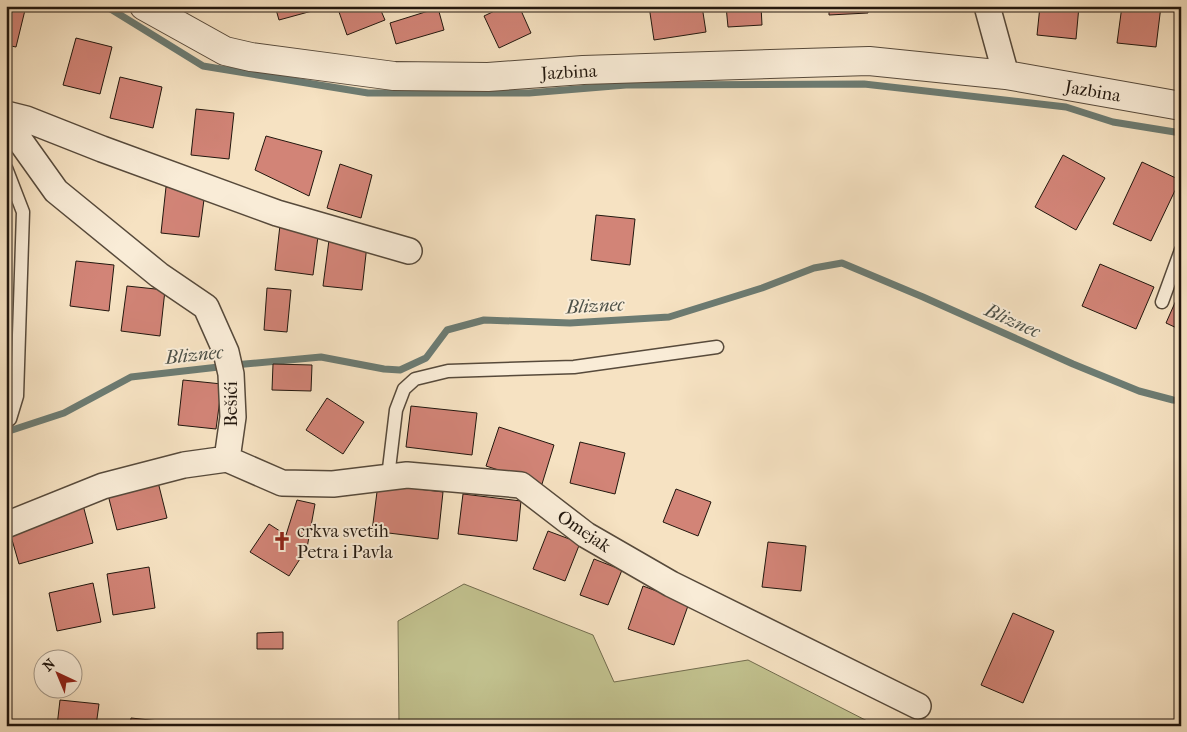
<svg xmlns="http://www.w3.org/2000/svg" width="1187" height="732" font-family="'IM FELL French Canon',serif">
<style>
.green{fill:#c2c28f;stroke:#726c4e}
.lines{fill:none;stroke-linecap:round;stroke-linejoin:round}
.stream{stroke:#6c7b72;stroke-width:7}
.building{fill:#d28477;stroke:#22170e}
.service-casing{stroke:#574a3b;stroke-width:15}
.minor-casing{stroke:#574a3b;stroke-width:28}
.tertiary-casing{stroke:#574a3b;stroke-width:30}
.service{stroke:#f9ecd7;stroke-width:12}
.minor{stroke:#f9ecd7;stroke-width:25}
.tertiary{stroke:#f9ecd7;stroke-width:28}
.labels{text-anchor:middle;stroke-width:4;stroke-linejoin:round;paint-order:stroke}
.street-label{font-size:18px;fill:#22170e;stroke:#f9ecd7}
.poi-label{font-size:18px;fill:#22170e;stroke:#f9ecd7;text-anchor:start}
.water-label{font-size:19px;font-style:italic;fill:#4d5148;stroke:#f9ecd7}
</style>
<rect width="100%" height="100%" fill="#f6e2c2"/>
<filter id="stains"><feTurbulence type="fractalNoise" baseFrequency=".004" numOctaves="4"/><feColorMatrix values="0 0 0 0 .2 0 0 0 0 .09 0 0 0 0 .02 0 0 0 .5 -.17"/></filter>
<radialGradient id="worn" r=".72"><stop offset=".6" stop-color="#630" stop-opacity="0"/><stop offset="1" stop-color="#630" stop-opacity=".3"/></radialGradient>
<path class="green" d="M464 584 593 635 614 682 748 660 877 726H399L398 621Z"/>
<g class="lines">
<path class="stream" d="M109 8 203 66 368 93H529L626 85 864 84 1066 107 1113 122 1181 133
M6 432 64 413 131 377 245 364 321 357 384 369 400 370 426 358 447 330 484 320 570 323 669 317 762 288 814 268 842 263 923 297 1073 364 1139 391 1173 400 1181 401"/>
</g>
<path class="building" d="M6 6H26L16 47 6 45Z
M275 6H323V8L279 20Z
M344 6H379L385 20 347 35 338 9Z
M505 6H519L531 33 499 48 484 16Z
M649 6H702L706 32 654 40Z
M726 6H761L762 25 728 27Z
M829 6H868V13L829 15Z
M1040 6H1079L1076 39 1037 35Z
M1122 6H1161L1156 47 1117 43Z
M438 8 444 30 396 44 390 23Z
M76 38 112 47 100 94 63 85Z
M120 77 162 87 153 128 110 118Z
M196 109 234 113 229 159 191 155Z
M266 136 322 151 309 196 255 170Z
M1063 155 1105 178 1076 230 1035 207Z
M1142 162 1180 180 1151 241 1113 224Z
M340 164 372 175 361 218 327 208Z
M166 187 205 192 199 237 161 233Z
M596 215 635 219 630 265 591 260Z
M280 225 319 229 313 275 275 270Z
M329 240 367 245 362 290 323 286Z
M76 261 114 265 109 311 70 306Z
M1100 264 1154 287 1136 329 1082 306Z
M127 286 165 290 160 336 121 331Z
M267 288 291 290 287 332 264 330Z
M1181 289V330L1166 323Z
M273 364 312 365 311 391 272 390Z
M183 380 222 384 216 429 178 425Z
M327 398 364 422 343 454 306 430Z
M411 406 477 413 472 455 406 447Z
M499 427 554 445 542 484 486 466Z
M580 442 625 453 615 494 570 483Z
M157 478 167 518 117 530 107 491Z
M378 484 443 492 438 539 372 531Z
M676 489 711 502 698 536 663 522Z
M463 494 521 501 517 541 458 534Z
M297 500 315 504 307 548 289 576 250 552 269 524 286 535Z
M83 505 93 543 19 564 8 526Z
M548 531 580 543 565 581 533 569Z
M768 542 806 546 801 591 762 587Z
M594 559 622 570 608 605 580 595Z
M149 567 155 608 113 615 107 574Z
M93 583 101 622 57 631 49 593Z
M643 586 689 603 674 645 628 629Z
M1013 613 1054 631 1023 703 981 685Z
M283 632V649H257V633Z
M60 700 99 704 96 726H57Z
M131 718 169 722V726H130Z"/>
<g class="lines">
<g class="service-casing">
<path id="service" d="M6 168 23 212 17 396 10 419 6 422
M1162 302 1181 250
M388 477 396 410 404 389 415 379 448 371 574 367 717 347"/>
</g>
<g class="minor-casing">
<path id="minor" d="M987 6 1006 75
M6 114 26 119 102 149 277 213 409 251
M6 121 56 191 159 275 206 307 226 352 231 374 233 417 227 459 184 465 103 486 6 525
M227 459 282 483 333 484 407 475 521 485 586 535 671 584 918 706"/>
</g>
<g class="tertiary-casing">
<path id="tertiary" d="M144 6 225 51 251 57 394 76 488 77 583 70 869 61 1006 75 1181 106"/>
</g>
<use href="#service" class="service"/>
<use href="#minor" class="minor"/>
<use href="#tertiary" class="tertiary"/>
</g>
<defs>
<g id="church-bare" transform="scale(1.5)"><path d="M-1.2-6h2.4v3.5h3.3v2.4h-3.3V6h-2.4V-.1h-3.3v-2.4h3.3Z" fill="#8f2418" stroke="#f9ecd7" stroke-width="2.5" paint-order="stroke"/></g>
</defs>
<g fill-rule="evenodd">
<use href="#church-bare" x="282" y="541"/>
</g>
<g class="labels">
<g class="street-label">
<text transform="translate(569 72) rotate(-3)" y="6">Jazbina</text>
<text transform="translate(1093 91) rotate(10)" y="6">Jazbina</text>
<text transform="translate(231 404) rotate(-90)" y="6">Bešići</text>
<text transform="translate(584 531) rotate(34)" y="6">Omejak</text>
</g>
<g class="poi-label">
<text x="297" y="537">crkva svetih<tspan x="297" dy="21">Petra i Pavla</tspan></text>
</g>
<g class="water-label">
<text transform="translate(595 305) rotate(-3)" y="7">Bliznec</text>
<text transform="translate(1013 320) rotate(24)" y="7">Bliznec</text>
<text transform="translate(194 354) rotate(-6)" y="7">Bliznec</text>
</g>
</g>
<rect width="1187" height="732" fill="none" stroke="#f6e2c2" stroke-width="25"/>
<rect x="8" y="8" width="1172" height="717" fill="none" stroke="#22170e" stroke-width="2.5"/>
<rect x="12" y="12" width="1162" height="707" fill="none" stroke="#22170e"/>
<g transform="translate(58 674) rotate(316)"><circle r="24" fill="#f9ecd7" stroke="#a39787"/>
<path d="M0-4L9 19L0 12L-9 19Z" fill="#8f2418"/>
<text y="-8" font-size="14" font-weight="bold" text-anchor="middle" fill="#22170e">N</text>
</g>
<rect width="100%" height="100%" filter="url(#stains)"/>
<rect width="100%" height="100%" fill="url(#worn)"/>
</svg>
